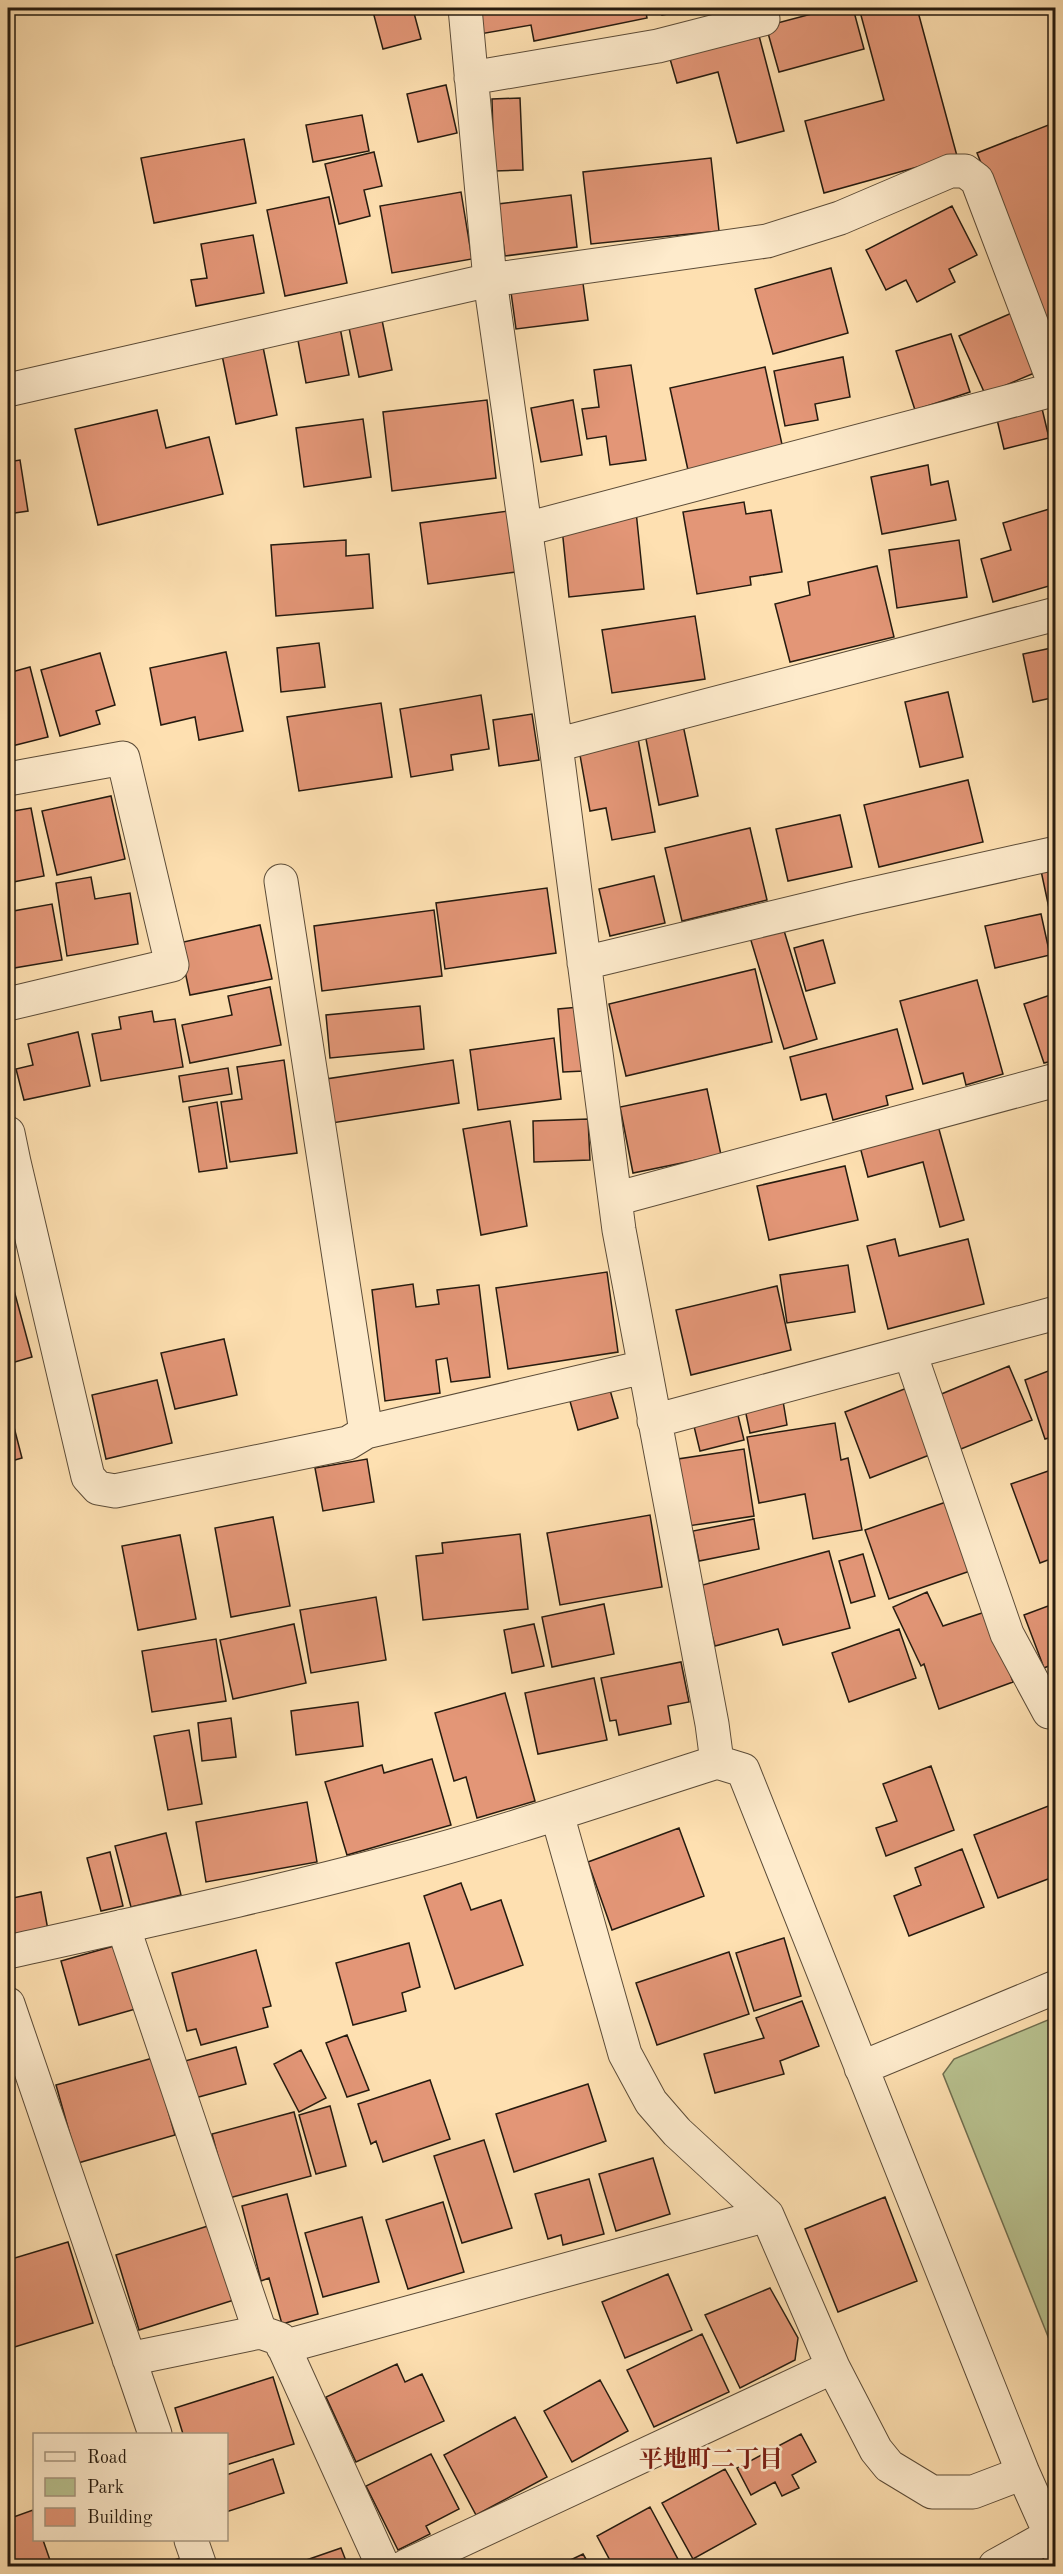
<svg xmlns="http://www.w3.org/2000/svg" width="1063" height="2574" font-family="'Old Standard TT','Noto Serif JP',serif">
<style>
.green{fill:#b9c391;stroke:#706f50;stroke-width:1.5}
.building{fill:#e39677;stroke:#261b0f;stroke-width:1.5}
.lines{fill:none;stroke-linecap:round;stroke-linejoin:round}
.minor-casing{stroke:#5c4c38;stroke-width:35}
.minor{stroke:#feebcc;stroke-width:33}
.labels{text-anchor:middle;stroke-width:5;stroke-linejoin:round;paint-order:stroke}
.neighbourhood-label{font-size:24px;font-weight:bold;fill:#7a1f14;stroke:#feebcc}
</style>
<rect width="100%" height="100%" fill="#fee0b1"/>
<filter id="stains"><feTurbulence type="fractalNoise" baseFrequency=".00333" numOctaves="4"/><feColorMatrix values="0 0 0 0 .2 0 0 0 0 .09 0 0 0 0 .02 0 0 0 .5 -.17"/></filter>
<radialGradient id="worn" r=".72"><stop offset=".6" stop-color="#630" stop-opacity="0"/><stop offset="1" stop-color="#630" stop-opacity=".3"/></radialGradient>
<path class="green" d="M1055 2017V2354L943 2074 954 2059Z"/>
<path class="building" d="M372 8H426L427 10 414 13 421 39 383 49Z
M474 8H645L647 18 534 41 531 25 480 34Z
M661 8H697L662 15Z
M834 8H853L864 49 779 72 766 26Z
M859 8H917L957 156 824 193 805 121 884 100Z
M757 28 784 131 737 143 718 72 677 83 668 52Z
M446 85 457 133 418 142 407 94Z
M520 98 523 170 494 171 492 99Z
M362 115 369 151 313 162 306 125Z
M1056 122V350L977 153Z
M244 139 256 203 154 223 141 158Z
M374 152 382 186 364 190 370 216 339 224 325 164Z
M711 158 719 231 591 244 583 172Z
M461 192 472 259 392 273 380 206Z
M571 195 577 247 505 256 498 204Z
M329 197 347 283 285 296 267 210Z
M952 206 977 255 949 269 955 282 917 302 906 280 886 290 866 250Z
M253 235 264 293 196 306 191 280 207 278 201 244Z
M831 268 848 333 773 354 755 289Z
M582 276 588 320 516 329 510 285Z
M1014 312 1039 371 985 394 959 336Z
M381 315 392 370 359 377 348 323Z
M339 322 349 375 306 383 296 330Z
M951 334 970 392 915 410 896 351Z
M263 347 277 415 236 424 222 355Z
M843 357 850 397 815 404 818 420 785 426 774 371Z
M631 365 646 460 610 465 606 436 587 439 582 409 599 407 594 370Z
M765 367 783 449 688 470 670 388Z
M487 400 496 478 392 491 383 412Z
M573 400 582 455 541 462 531 408Z
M1040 400 1049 438 1004 449 995 411Z
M157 410 166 448 209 437 223 494 98 525 75 429Z
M363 419 371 477 304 487 296 428Z
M20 460 28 511 8 514V462Z
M928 465 931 485 948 481 956 520 882 534 871 477Z
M744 502 746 514 771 510 782 572 750 577 751 585 697 594 683 512Z
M1056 507V584L993 602 981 559 1011 550 1003 523Z
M508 511 516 572 428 584 420 523Z
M636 511 644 589 569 597 562 528Z
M346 540V556L369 554 373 608 276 616 271 545Z
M959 540 967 597 897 608 889 550Z
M877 566 894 637 790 662 775 604 810 595 808 582Z
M695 616 705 679 612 693 602 630Z
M319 643 325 687 281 692 277 648Z
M1056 647V697L1033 702 1023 654Z
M226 652 243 731 199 740 195 717 161 725 150 668Z
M100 653 115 705 96 711 100 724 60 736 41 670Z
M30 667 48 737 8 747V673Z
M948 692 963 757 920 767 905 702Z
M481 695 489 749 451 755 453 770 411 777 400 709Z
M381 703 392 777 299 791 287 717Z
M532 714 539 760 499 766 493 720Z
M683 725 698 796 659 805 645 734Z
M637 733 655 832 612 840 606 808 590 811 578 744Z
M968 780 983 842 879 867 864 805Z
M111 796 125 859 57 875 42 811Z
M31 808 44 876 8 883V812Z
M840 815 852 867 788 881 776 829Z
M750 828 767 900 682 921 665 848Z
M1056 863V941L1040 866Z
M654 876 665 923 610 936 599 889Z
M91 877 95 899 130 893 138 944 67 956 56 883Z
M547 888 556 953 445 969 436 903Z
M52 904 62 960 8 969V912Z
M434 910 442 976 322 991 314 926Z
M1041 914 1050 955 995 968 985 926Z
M782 924 817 1039 784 1049 749 934Z
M260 925 272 979 190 995 179 943Z
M823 940 835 983 806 991 794 948Z
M755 969 772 1042 626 1076 609 1004Z
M977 980 1003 1074 966 1085 963 1073 923 1084 900 1001Z
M270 987 281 1045 190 1063 182 1025 232 1015 228 996Z
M1056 993V1060L1044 1063 1024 1004Z
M420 1006 424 1049 330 1058 326 1015Z
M579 1007 584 1071 563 1072 558 1009Z
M152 1011 154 1022 175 1019 183 1067 101 1081 92 1034 121 1029 119 1017Z
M897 1029 913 1089 886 1096 888 1105 833 1120 826 1094 801 1100 790 1057Z
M78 1032 90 1086 24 1100 16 1069 33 1065 28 1044Z
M554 1038 561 1099 478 1110 470 1050Z
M284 1060 297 1153 230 1162 221 1102 242 1099 237 1067Z
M453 1060 459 1103 332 1123 326 1079Z
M228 1068 232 1094 183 1102 179 1076Z
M707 1089 721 1155 633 1173 620 1107Z
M217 1102 227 1168 199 1172 189 1107Z
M588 1119 590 1160 534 1162 533 1121Z
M510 1121 527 1226 481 1235 463 1129Z
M937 1122 964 1220 940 1227 923 1162 868 1177 859 1143Z
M845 1166 858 1220 769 1240 757 1186Z
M895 1239 899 1256 968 1239 984 1304 888 1329 867 1246Z
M848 1265 855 1312 787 1323 780 1275Z
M8 1268 32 1357 8 1364Z
M607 1272 618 1352 508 1369 496 1288Z
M413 1284 416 1307 439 1304 437 1290 479 1285 490 1377 451 1382 447 1358 436 1360 440 1393 385 1401 372 1290Z
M777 1286 791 1350 691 1375 676 1310Z
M224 1339 237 1395 175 1409 161 1353Z
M1009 1366 1032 1420 961 1449 939 1395Z
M1056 1368V1436L1045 1439 1025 1380Z
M157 1380 172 1443 106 1459 92 1395Z
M608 1383 618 1418 578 1430 568 1394Z
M907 1388 932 1454 870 1478 845 1412Z
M783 1401 787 1425 750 1433 745 1409Z
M8 1404 22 1458 8 1462Z
M736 1407 744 1440 700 1451 692 1418Z
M835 1423 841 1460 848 1458 862 1530 813 1539 805 1494 759 1503 747 1437Z
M744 1449 754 1516 688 1526 678 1459Z
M367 1459 374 1502 323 1511 315 1468Z
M1054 1469 1056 1474V1557L1040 1563 1011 1484Z
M949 1501 973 1570 889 1599 865 1530Z
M650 1515 662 1587 560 1605 547 1533Z
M273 1517 290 1606 231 1617 215 1528Z
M754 1519 759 1549 699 1561 693 1531Z
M520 1534 528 1609 423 1620 416 1556 443 1553 442 1543Z
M180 1535 196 1619 138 1630 122 1546Z
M829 1551 850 1628 783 1645 778 1629 715 1646 699 1586Z
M863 1554 875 1596 851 1603 839 1561Z
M927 1592 943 1626 988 1611 1013 1682 939 1709 924 1664 921 1666 893 1607Z
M376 1597 386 1660 311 1673 300 1610Z
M1056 1603V1663L1044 1668 1024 1615Z
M604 1604 614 1654 552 1667 542 1617Z
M294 1624 306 1683 233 1699 220 1640Z
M534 1624 544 1666 512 1673 504 1630Z
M899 1629 916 1678 849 1702 832 1653Z
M216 1639 226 1701 152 1712 142 1651Z
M681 1662 689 1702 668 1706 671 1724 619 1735 616 1720 610 1721 601 1678Z
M594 1678 607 1740 538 1754 525 1693Z
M505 1693 535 1801 477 1818 466 1777 454 1781 435 1713Z
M358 1702 363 1746 296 1755 291 1711Z
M231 1718 236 1757 202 1761 198 1723Z
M189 1730 202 1804 168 1810 154 1736Z
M432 1759 451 1825 347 1855 325 1782 382 1765 384 1773Z
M931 1766 954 1830 886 1856 876 1828 897 1821 883 1784Z
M307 1802 317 1862 206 1882 196 1822Z
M1056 1803V1876L998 1898 974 1835Z
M679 1828 704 1896 612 1930 588 1862Z
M166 1833 181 1895 131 1907 115 1846Z
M962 1849 984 1907 909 1936 894 1896 921 1885 915 1868Z
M110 1852 123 1906 101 1911 87 1858Z
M461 1883 471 1910 501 1900 523 1965 455 1989 424 1896Z
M41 1892 48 1930 8 1938V1899Z
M784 1938 801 1996 754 2011 736 1953Z
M409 1943 420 1987 402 1993 406 2011 353 2025 336 1963Z
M121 1944 139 2008 79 2025 61 1961Z
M256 1950 271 2006 263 2008 268 2027 201 2045 196 2029 187 2031 172 1973Z
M729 1952 749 2014 657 2045 636 1983Z
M802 2001 819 2046 780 2061 784 2074 715 2093 704 2054 764 2038 756 2018Z
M347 2035 369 2090 347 2097 326 2043Z
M236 2047 246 2084 195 2098 185 2061Z
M301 2050 326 2098 299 2112 274 2064Z
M153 2058 175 2135 78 2163 56 2085Z
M430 2080 450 2139 383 2162 376 2141 371 2144 358 2104Z
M588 2084 606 2141 514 2172 496 2114Z
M330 2106 346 2166 316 2174 299 2115Z
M294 2112 311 2176 229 2198 212 2134Z
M484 2140 512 2228 462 2243 434 2156Z
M653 2158 670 2214 616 2231 599 2174Z
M589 2179 604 2234 563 2245 561 2235 548 2239 535 2194Z
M287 2194 318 2314 282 2324 269 2278 261 2281 242 2206Z
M885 2197 917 2281 838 2312 805 2229Z
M443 2202 464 2272 408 2289 386 2220Z
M362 2217 379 2282 323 2297 305 2233Z
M211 2225 234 2300 139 2330 116 2255Z
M68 2242 93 2323 8 2349V2260Z
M668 2274 692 2330 625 2358 602 2302Z
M770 2288 798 2338 795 2360 740 2388 705 2315Z
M702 2334 729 2392 654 2427 627 2370Z
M397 2364 405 2382 422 2374 444 2421 356 2462 326 2397Z
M273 2377 294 2444 226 2465V2434H183L175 2408Z
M600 2380 628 2431 572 2462 544 2411Z
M515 2417 547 2477 476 2515 444 2455Z
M801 2434 816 2462 792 2475 799 2488 782 2496 775 2482 751 2495 737 2468Z
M431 2454 459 2509 426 2526 430 2534 398 2550 366 2486Z
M273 2459 284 2493 226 2512V2475Z
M725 2469 756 2524 693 2559 662 2503Z
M650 2507 680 2563 674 2566H613L597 2536Z
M33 2510 34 2540H43L52 2566H8V2519Z
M341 2548 348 2566H289Z
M583 2554 590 2566H558Z
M185 2557 188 2566H153Z"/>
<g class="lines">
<g class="minor-casing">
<path id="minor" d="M465 8 490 280 556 745 619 1230 712 1724 717 1762
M471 78 658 46 763 19
M8 390 490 280 767 241 840 218 950 171H965L977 180 1056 388
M526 529 1056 389
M556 745 1056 614
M8 779 123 758 172 965 8 1004
M281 881 366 1432
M584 963 854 898 1056 853
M8 1133 14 1162
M8 1164 14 1162 88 1477 98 1488 115 1491 348 1443 366 1432 644 1367
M615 1199 1056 1080
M910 1353 1007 1634 1049 1712
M654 1421 1056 1313
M557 1814 625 2054 651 2102 677 2132 767 2215
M123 1926 260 2332
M8 1952C137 1923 268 1895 396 1861 504 1833 610 1796 717 1762L743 1770 1023 2473 1056 2547
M8 2004 155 2434
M861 2068 1056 1987
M283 2347 767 2215 833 2367 876 2450 889 2466 932 2492H973L1023 2473
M129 2359 260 2332 280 2339 383 2566
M191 2540 200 2566
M406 2566 833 2367
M995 2566 1056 2532"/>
</g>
<use href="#minor" class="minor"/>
</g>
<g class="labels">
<g class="neighbourhood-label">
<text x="711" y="2467">平地町二丁目</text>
</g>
</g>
<rect width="1063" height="2574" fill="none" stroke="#fee0b1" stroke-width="30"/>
<rect x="9" y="9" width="1045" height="2556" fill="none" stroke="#261b0f" stroke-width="3"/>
<rect x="15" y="15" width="1033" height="2544" fill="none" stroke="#261b0f" stroke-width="1.5"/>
<rect x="33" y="2433" width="195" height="108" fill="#feebcc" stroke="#a89880" stroke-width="1.5"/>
<rect x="45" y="2452" width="30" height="9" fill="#feebcc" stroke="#a89880" stroke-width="1.5"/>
<text x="87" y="2463" font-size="18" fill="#261b0f">Road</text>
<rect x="45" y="2478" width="30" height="18" fill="#b9c391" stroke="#a89880" stroke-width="1.5"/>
<text x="87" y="2493" font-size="18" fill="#261b0f">Park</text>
<rect x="45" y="2508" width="30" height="18" fill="#e39677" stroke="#a89880" stroke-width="1.5"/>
<text x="87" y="2523" font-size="18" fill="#261b0f">Building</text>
<rect width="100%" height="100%" filter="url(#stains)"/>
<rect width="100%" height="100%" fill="url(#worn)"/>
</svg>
